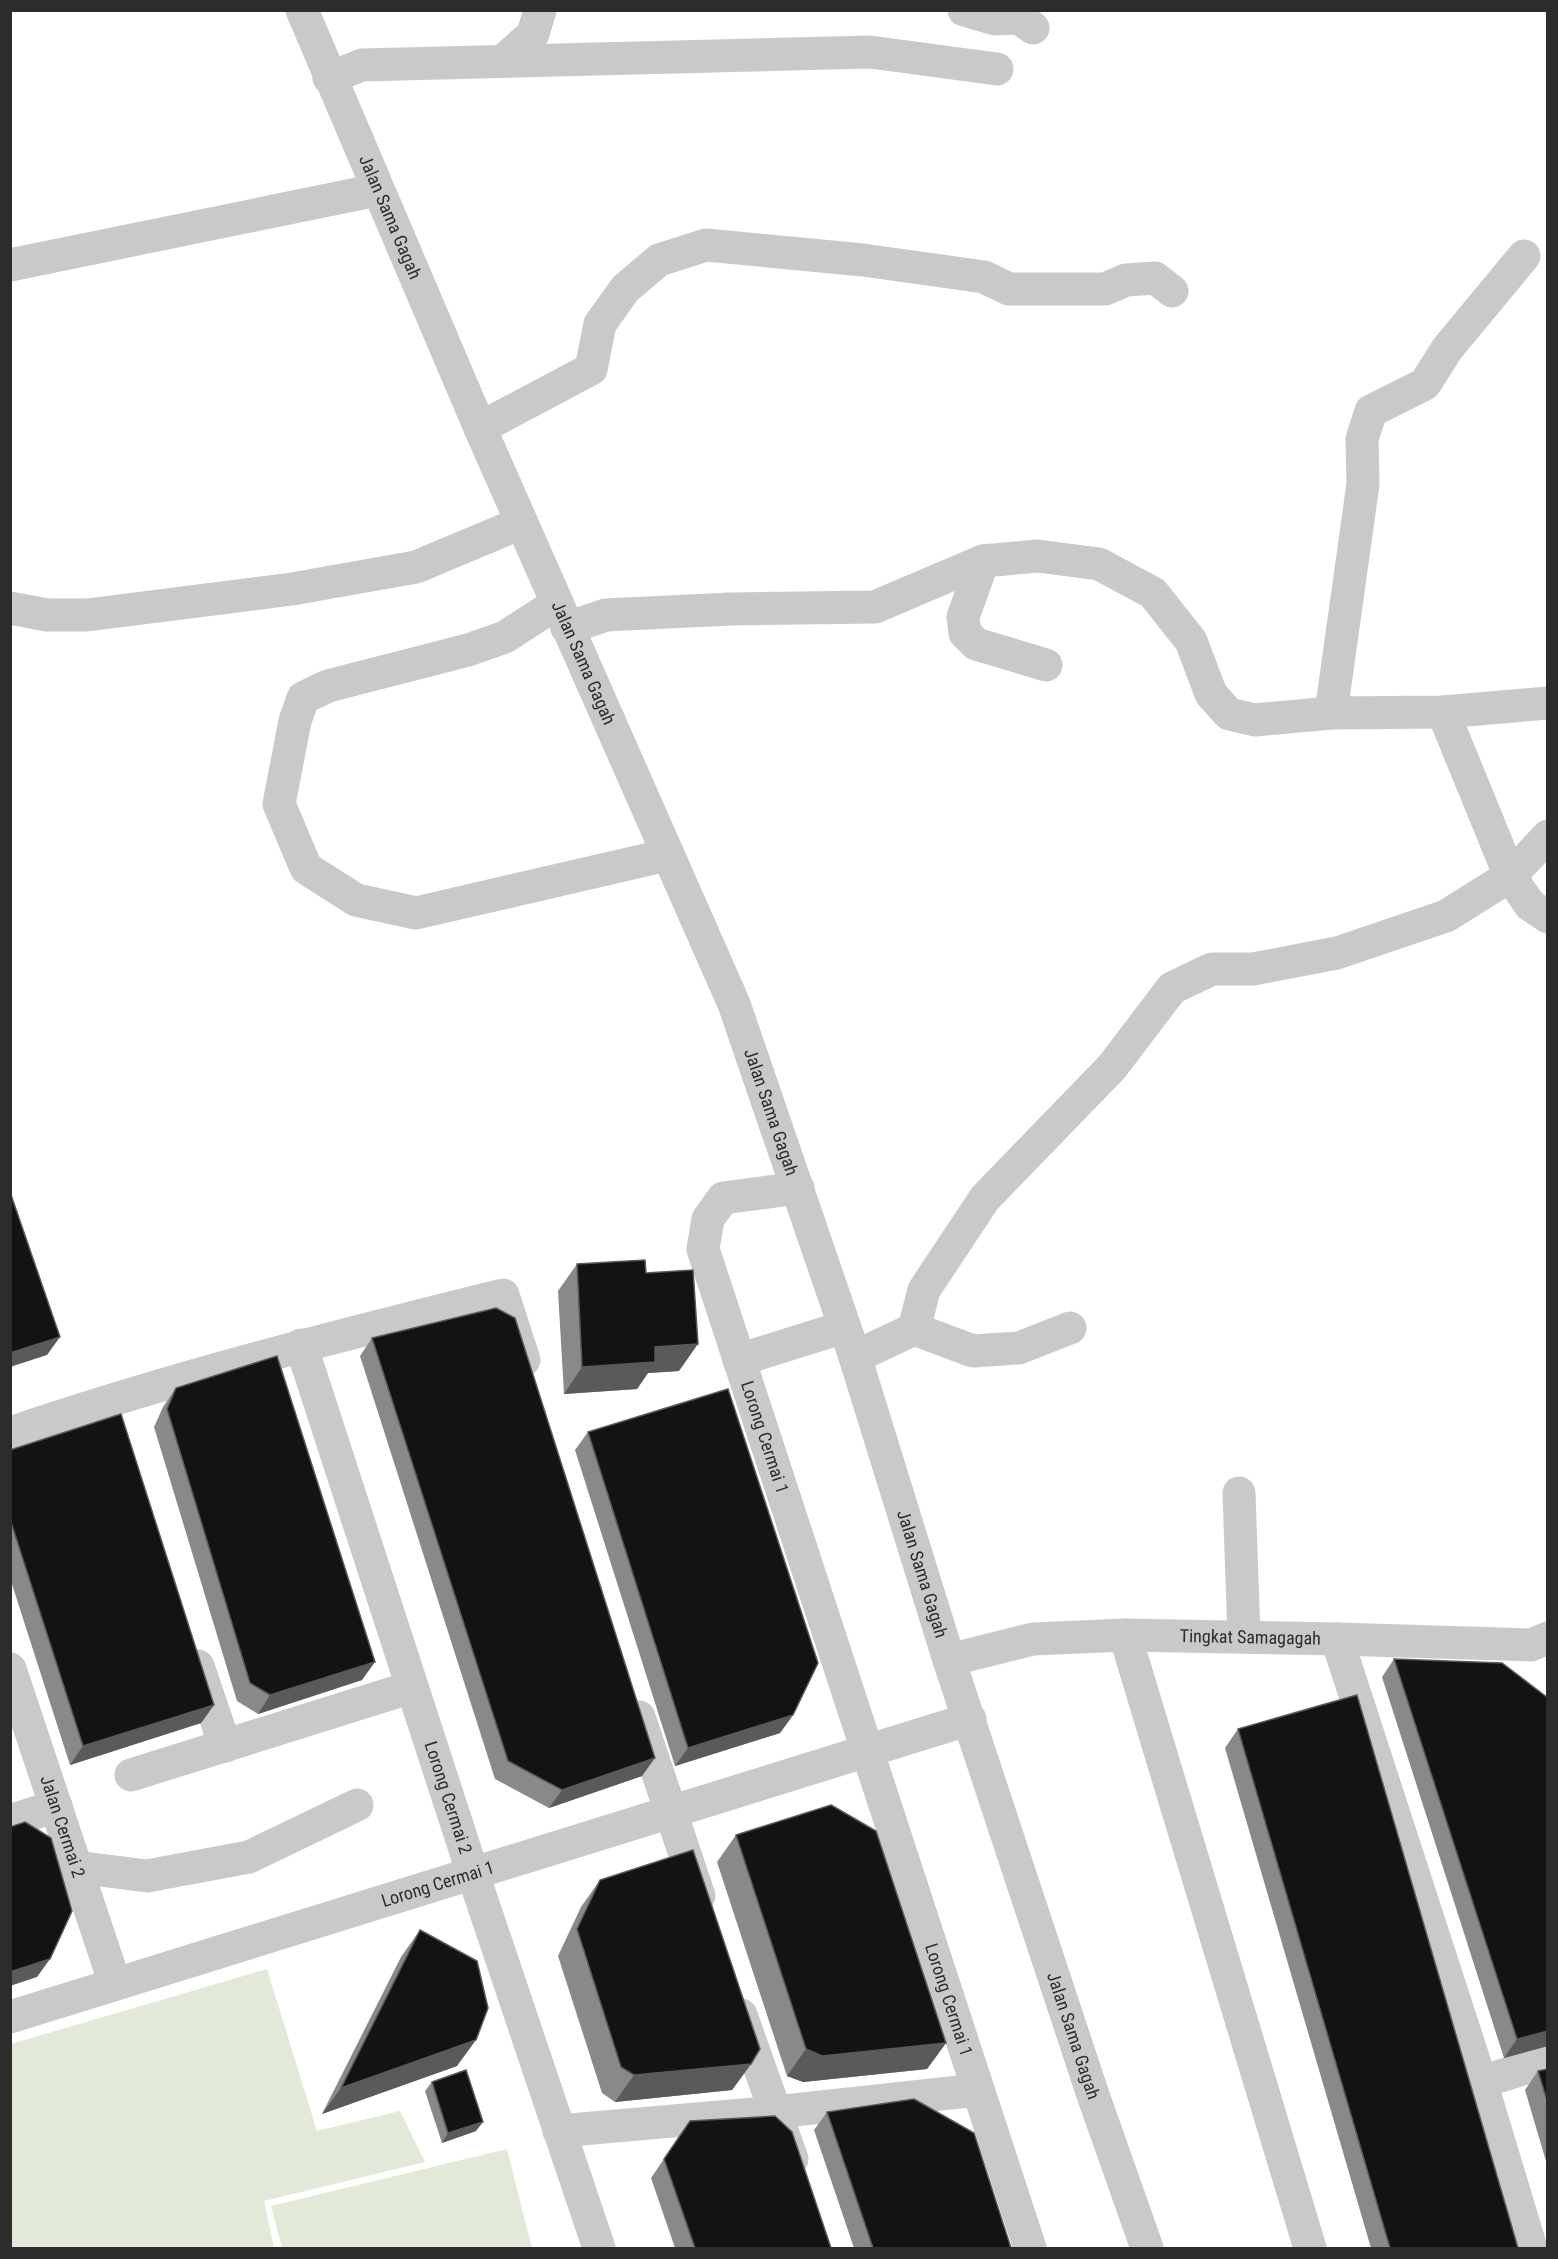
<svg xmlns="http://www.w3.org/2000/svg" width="1558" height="2259" font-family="'Roboto Condensed',sans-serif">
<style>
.green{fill:#e3e9d9}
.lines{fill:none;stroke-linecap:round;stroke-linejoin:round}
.minor{stroke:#c9c9c9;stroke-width:33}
.wall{fill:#898989}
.shaded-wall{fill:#5a5a5a}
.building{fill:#131313;stroke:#5a5a5a;stroke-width:1.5}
.labels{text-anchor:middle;stroke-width:6;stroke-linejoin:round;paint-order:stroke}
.street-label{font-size:18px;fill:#2c2c2c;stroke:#fff}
</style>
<rect width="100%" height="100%" fill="#fff"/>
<path class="green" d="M267 1969 317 2131 400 2111 425 2162 264 2201 274 2248H11V2044Z
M507 2149 532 2248H282L271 2206Z"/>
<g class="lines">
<g class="minor">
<path id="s1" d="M302 10 480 428 734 1004 855 1357 949 1660 1093 2095 1147 2248"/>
<path d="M964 10 995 19 1019 18 1033 28"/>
<path d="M504 60 533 34 540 10"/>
<path d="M329 78 362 65 870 52 997 69"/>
<path d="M10 265 377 190"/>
<path d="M480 428 591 369 600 324 625 289 659 260 706 245 863 260 984 277 1009 289H1105L1126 280 1155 278 1172 291"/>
<path d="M983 561 963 617 965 633 976 644 1046 665"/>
<path d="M556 604 505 637 468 650 328 686 303 698 295 721 279 804 306 868 356 900 416 913 667 855"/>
<path d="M10 608 47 615H87L292 589 416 567 521 523"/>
<path d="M567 628 606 615 730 609 875 607 983 561 1038 556 1099 564 1153 593 1191 641 1211 694 1229 714 1255 720 1331 713 1443 712 1548 703"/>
<path d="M1443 712 1510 876 1530 905 1548 917"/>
<path d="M1331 713 1363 484 1362 439 1371 411 1425 384 1447 349 1524 256"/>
<path id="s2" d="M798 1188 723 1198 708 1219 703 1249 1030 2248"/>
<path d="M914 1329 973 1351 1019 1348 1070 1328"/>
<path id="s3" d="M301 1345 473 1874 599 2248"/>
<path d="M855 1357 914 1329 924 1290 985 1198 1112 1067 1172 988 1212 969H1253L1337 953 1446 916 1510 876 1548 836"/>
<path d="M739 1360 844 1327"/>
<path d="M10 1433C172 1378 337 1336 503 1295L524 1360"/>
<path d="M1239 1493 1244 1637"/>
<path d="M1125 1635 1310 2248"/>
<path d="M1337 1639 1481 2082 1531 2248"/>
<path id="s4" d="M949 1660 1033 1639 1125 1635 1337 1639 1531 1645 1548 1638"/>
<path d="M198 1666 225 1746"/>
<path id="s5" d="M10 1669 115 1984"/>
<path d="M639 1717 699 1896"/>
<path d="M131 1775 412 1687"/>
<path d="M10 1821 56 1806"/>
<path d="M76 1867 147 1876 249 1857 357 1805"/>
<path d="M741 2015 792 2159"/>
<path id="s6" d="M10 2017 970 1719"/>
<path d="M1481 2082 1548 2061"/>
<path d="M559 2131 775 2112 978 2090"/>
</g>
</g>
<path class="wall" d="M577 1264 646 1273 679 1371 648 1373 637 1389 564 1394 558 1291Z
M372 1338 642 1776 549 1808 495 1779 360 1356Z
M176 1388 362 1680 258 1714 237 1701 154 1427 163 1407Z
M588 1432 793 1715 780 1733 675 1766 575 1450Z
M10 1450 214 1705 201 1723 70 1765 10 1578Z
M1394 1659 1548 2046 1504 2058 1382 1677Z
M1238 1729 1518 2248H1371L1225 1748Z
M736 1835 946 2043 927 2069 803 2082 787 2076 717 1862Z
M600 1880 751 2064 732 2090 615 2102 602 2093 558 1956 581 1907Z
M420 1930 457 2066 322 2114 401 1957Z
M1548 2069V2168L1525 2090 1538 2071Z
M432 2082 476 2131 442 2143 425 2091Z
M827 2112 1011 2248H854L814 2130Z
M690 2121 831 2248H675L651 2178Z"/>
<path class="shaded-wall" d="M60 1337 47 1355 10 1367V1353Z
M698 1344 679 1371 648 1373 637 1389 564 1394 582 1367 655 1347Z
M375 1662 362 1680 258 1714 270 1695Z
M214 1705 201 1723 70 1765 83 1746Z
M793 1715 780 1733 675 1766 688 1748Z
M655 1758 642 1776 549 1808 562 1790Z
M50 1959 37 1977 10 1986V1972Z
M1548 2031V2046L1504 2058 1517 2039Z
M476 2040 457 2066 322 2114 341 2088Z
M946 2043 927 2069 803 2082 787 2076 806 2049Z
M751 2064 732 2090 615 2102 634 2075Z
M483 2122 476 2131 442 2143 448 2133Z"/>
<path class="building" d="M10 1192 60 1337 10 1353Z
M645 1260 646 1273 693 1270 698 1344 655 1347V1362L582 1367 577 1264Z
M496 1308 515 1318 655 1758 562 1790 508 1761 372 1338Z
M277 1356 375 1662 270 1695 250 1683 167 1409 176 1388Z
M728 1389 818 1663 793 1715 688 1748 588 1432Z
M121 1414 214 1705 83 1746 10 1519V1450Z
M1394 1659 1502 1663 1548 1698V2031L1517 2039Z
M1357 1695 1518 2248H1390L1238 1729Z
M831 1805 876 1831 946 2043 822 2056 806 2049 736 1835Z
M25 1822 51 1838 72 1911 50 1959 10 1972V1827Z
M693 1850 760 2049 751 2064 634 2075 621 2067 577 1929 600 1880Z
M420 1930 477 1961 488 2008 476 2040 341 2088Z
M1548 2069V2104L1538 2071Z
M466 2070 483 2122 448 2133 432 2082Z
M914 2099 974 2133 1011 2248H873L827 2112Z
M775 2116 792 2132 831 2248H695L664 2159 690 2121Z"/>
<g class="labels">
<g class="street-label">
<text dy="6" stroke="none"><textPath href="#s1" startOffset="225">Jalan Sama Gagah</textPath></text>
<text dy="6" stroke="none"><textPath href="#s1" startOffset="711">Jalan Sama Gagah</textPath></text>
<text dy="6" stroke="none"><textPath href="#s1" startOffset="1198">Jalan Sama Gagah</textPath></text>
<text dy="6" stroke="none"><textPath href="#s2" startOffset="330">Lorong Cermai 1</textPath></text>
<text dy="6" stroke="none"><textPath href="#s1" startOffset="1684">Jalan Sama Gagah</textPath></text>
<text dy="6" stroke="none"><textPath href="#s4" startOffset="304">Tingkat Samagagah</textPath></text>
<text dy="6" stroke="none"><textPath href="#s3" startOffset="476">Lorong Cermai 2</textPath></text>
<text dy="6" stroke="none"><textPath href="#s5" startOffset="166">Jalan Cermai 2</textPath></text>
<text dy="6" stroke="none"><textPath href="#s6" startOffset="448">Lorong Cermai 1</textPath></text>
<text dy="6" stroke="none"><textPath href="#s2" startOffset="922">Lorong Cermai 1</textPath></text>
<text dy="6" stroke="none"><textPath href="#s1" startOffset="2170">Jalan Sama Gagah</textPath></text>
</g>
</g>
<rect width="1558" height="2259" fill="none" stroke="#2c2c2c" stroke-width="24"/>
</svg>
